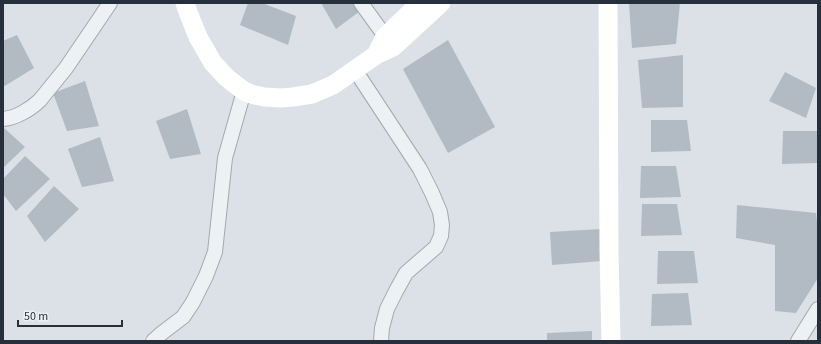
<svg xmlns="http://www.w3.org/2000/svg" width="821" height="344" font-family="'Source Sans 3',sans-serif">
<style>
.building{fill:#b2bac3}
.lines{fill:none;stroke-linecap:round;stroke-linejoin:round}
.street-casing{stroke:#a1a8b0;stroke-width:16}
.street{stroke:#eef1f4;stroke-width:14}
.secondary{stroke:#fff;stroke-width:19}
</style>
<rect width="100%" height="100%" fill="#dbe1e6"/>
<path class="building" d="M248 3H262L296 16 288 45 240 25Z
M321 3H355L360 11 336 29Z
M629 3H680L676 44 632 48Z
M17 35 34 68 3 87V41Z
M448 40 495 127 448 153 403 69Z
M683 55V107L642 108 638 60Z
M785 72 816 88 806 118 769 101Z
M85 81 99 126 67 131 53 93Z
M187 109 201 154 170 159 156 121Z
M651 120H687L691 151 651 152Z
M3 127 25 147 3 168Z
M783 131H818V163L782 164Z
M100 137 114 181 82 187 68 149Z
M25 156 50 179 16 211 3 194V179Z
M641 166H676L681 197 640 198Z
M54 186 79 209 45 242 27 216Z
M642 204H677L682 235 641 236Z
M737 205 816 213 818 229V278L796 313 775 311V245L736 238Z
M601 229 602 261 552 265 550 232Z
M658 251H694L698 283 657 284Z
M688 293 692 325 651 326 652 294Z
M592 331V341H547V333Z"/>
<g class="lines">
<g class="street-casing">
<path id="street" d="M361 3 390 43
M355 70 420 169 432 193 440 212 442 225 441 236 436 247 406 273 396 291 387 309 382 328 381 341
M3 119C16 118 31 109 40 100L66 68 110 3
M153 341 162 333 183 317 193 302 206 276 215 252 225 158 244 91
M798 341 818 309"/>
</g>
<use href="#street" class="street"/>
<path class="secondary" d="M185 3 188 12 198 37 213 63 227 78 244 91 251 94 264 97 281 98 293 97 312 94 333 85 376 55 393 47 441 3
M608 3 609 251 611 341
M376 55 385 37 420 3"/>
</g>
<rect width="821" height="344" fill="none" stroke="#25303c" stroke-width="8"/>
<path d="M18 320v6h104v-6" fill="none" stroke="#25303c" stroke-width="2"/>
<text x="24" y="320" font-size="12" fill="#25303c" stroke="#eaeff4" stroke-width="3" paint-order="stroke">50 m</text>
</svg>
